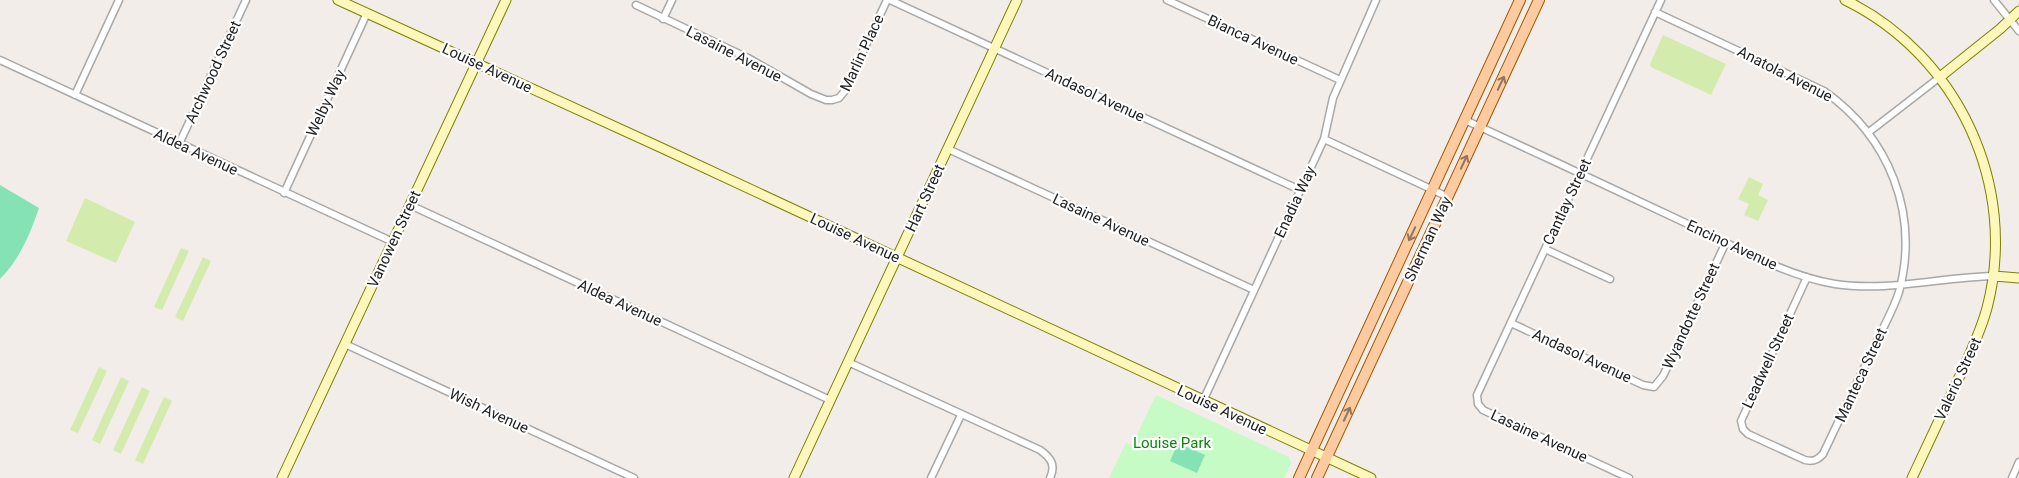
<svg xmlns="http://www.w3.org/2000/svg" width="2019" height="478" font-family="Roboto,sans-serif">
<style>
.grass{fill:#d3ecad}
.park{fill:#c7fbc5}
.pitch{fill:#84e2b4}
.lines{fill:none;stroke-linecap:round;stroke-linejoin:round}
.street-casing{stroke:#a8a8a8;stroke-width:9}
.secondary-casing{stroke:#7f7f02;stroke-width:11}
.primary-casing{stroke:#9f5900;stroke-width:12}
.street{stroke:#fff;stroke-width:6}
.secondary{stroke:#fcf8bc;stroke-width:9}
.primary{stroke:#fecba0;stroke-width:10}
.oneway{stroke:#907660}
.labels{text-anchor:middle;stroke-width:4.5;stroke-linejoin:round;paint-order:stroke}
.street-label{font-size:15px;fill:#212121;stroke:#fff}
.park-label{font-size:15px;fill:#0c8609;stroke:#fff}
</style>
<rect width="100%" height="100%" fill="#f2ede8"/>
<path class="grass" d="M1663 35 1726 64 1711 95 1651 67 1650 64Z
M1749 177 1763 184 1758 195 1768 200 1758 221 1744 215 1749 204 1738 199Z
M85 198 135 222 116 263 66 241Z
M181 248 189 251 162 310 154 307Z
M203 257 211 261 183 321 175 317Z
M99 367 107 371 78 433 70 430Z
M121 377 129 381 100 444 92 440Z
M142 387 150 391 121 454 113 450Z
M164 397 172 401 143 464 135 460Z"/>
<path class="park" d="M1156 395 1289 457 1291 464 1284 478H1109L1126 443 1132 445Z"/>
<path class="pitch" d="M0 185 39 208C30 234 20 259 0 279Z
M1178 443 1205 455 1197 473 1170 461Z"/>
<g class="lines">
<g class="street-casing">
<path id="street" d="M890 0 1300 190
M1167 0 1340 80
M1994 0 2019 31
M636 5 748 58 811 94 826 100H832L839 98 848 87 850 79 887 0
M1655 12 1824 91C1889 137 1920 213 1899 292 1893 311 1882 329 1874 347 1857 383 1840 418 1823 454 1818 460 1813 462 1805 460L1748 434 1743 429 1741 421 1807 277
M663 19 672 0
M0 60 393 242
M75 95 119 0
M1465 120C1541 155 1616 190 1692 226 1736 247 1786 276 1835 284 1888 292 1941 277 1994 276
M1869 132 1940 77
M1324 139 1448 197
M179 144 246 0
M948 149 1254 290
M284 193 367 13
M410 205 830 400
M1545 249 1610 279
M1511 323 1643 385 1654 387 1663 376 1726 242
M345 344 634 478
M848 362 1040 450C1051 458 1056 465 1050 478
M1203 401 1324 139 1333 98 1376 0
M931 478 961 415
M1629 478 1483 410 1478 404 1477 395 1661 0
M2012 478 2019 462"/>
</g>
<g class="secondary-casing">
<path id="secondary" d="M338 0 664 149 1371 478
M1845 0C1958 55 2019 186 1987 308 1980 334 1968 358 1957 382 1942 414 1927 446 1912 478
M1940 77 2000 29 2019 11
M1994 276 2019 278
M282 478 506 0
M794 478 1017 0"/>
</g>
<g class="primary-casing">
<path id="primary" d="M1299 478 1520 0
M1317 478 1539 0"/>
</g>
<use href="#street" class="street"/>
<use href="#secondary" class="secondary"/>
<use href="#primary" class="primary"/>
</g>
<defs><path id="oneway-shaft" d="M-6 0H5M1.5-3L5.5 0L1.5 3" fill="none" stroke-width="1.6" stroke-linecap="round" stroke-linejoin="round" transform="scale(1.25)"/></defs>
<g class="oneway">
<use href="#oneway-shaft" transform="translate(1501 83) rotate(-65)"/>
<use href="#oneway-shaft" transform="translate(1464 162) rotate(-65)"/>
<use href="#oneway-shaft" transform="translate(1412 234) rotate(115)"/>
<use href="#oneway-shaft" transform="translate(1347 414) rotate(-65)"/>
</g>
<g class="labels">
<g class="street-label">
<text transform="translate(1253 40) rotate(25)" y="5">Bianca Avenue</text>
<text transform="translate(862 53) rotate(-65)" y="5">Marlin Place</text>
<text transform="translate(734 54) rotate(27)" y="5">Lasaine Avenue</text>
<text transform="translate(487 68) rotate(25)" y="5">Louise Avenue</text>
<text transform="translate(213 72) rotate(-65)" y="5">Archwood Street</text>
<text transform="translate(1785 74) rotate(27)" y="5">Anatola Avenue</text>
<text transform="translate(1095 95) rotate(25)" y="5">Andasol Avenue</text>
<text transform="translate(326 103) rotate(-65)" y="5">Welby Way</text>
<text transform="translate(196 152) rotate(25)" y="5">Aldea Avenue</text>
<text transform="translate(925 198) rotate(-65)" y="5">Hart Street</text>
<text transform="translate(1295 202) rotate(-65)" y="5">Enadia Way</text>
<text transform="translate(1567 202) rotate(-65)" y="5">Cantlay Street</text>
<text transform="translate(1101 220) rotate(25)" y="5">Lasaine Avenue</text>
<text transform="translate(855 238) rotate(25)" y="5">Louise Avenue</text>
<text transform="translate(394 239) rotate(-65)" y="5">Vanowen Street</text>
<text transform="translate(1428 239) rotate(-65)" y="5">Sherman Way</text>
<text transform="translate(1732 245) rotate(25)" y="5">Encino Avenue</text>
<text transform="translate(620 303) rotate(25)" y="5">Aldea Avenue</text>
<text transform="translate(1691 316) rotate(-65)" y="5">Wyandotte Street</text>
<text transform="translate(1582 356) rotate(25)" y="5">Andasol Avenue</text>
<text transform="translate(1768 361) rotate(-65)" y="5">Leadwell Street</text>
<text transform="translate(1861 375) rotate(-65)" y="5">Manteca Street</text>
<text transform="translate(1958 379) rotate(-65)" y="5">Valerio Street</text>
<text transform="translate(1222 410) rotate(25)" y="5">Louise Avenue</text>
<text transform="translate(489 411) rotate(25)" y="5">Wish Avenue</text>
<text transform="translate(1539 436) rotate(25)" y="5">Lasaine Avenue</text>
</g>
<g class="park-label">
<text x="1172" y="448">Louise Park</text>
</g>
</g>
</svg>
